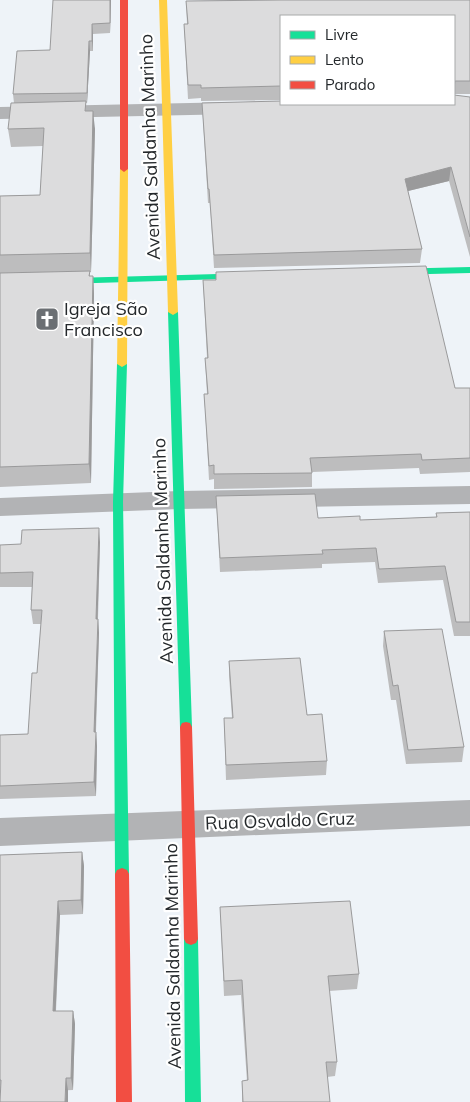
<svg xmlns="http://www.w3.org/2000/svg" width="470" height="1102" font-family="Mulish,sans-serif">
<style>
.lines{fill:none;stroke-linecap:round;stroke-linejoin:round}
.street{fill:#b2b3b5;fill-rule:evenodd}
.fast{fill:#16e098;fill-rule:evenodd}
.slow{fill:#ffcf43;fill-rule:evenodd}
.jam{fill:#f24e42;fill-rule:evenodd}
.wall{fill:#bdbdbe}
.shaded-wall{fill:#9a9a9b}
.building{fill:#dcdcdd;stroke:#9a9a9b}
.labels{text-anchor:middle;stroke-width:4.5;stroke-linejoin:round;paint-order:stroke}
.street-label{font-size:18px;fill:#24282b;stroke:#fff}
.poi-label{font-size:18px;fill:#24282b;stroke:#fff;text-anchor:start}
</style>
<rect width="100%" height="100%" fill="#eef3f8"/>
<g class="lines">
<path class="street" d="M238 102 245 104 248 108 245 112 238 114 0 119V107Z
M470 486V504L179 509 0 516V498L179 491Z
M470 800V826L0 846V818Z"/>
<path class="fast" d="M470 267V273L389 275 384 272 389 269Z
M254 273 257 274V278L0 286V280Z
M173 309 178 312 192 727 190 731 186 732 182 731 180 727 168 312Z
M122 361 127 364 123 502 129 874 127 878 122 880 117 878 115 874 113 502 117 364Z
M191 933 196 935 198 939 201 1102H185L184 939 186 935Z"/>
<path class="slow" d="M159 0H167L178 312 173 315 168 312Z
M124 166 128 169 127 364 122 367 117 364 120 169Z"/>
<path class="jam" d="M120 0H128V169L124 172 120 169Z
M186 722 190 723 192 727 198 939 196 943 191 945 186 943 184 939 180 727 182 723Z
M122 868 127 870 129 874 132 1102H116L115 874 117 870Z"/>
</g>
<path class="wall" d="M111 0 110 33 93 34V51H90L87 103H86V111L95 129 91 272H90V276H93L94 294 91 483 0 487V196L40 195 43 146 11 147 8 129 14 103 13 94 50 50Z
M278 0H470V94H454L281 16V100L201 101V98L188 99 184 24H187L186 1Z
M470 97V257L449 181 408 191 422 249 420 263 214 268 210 203H208L202 103Z
M216 272 455 388H470V472L420 474 419 468 312 472V487L214 489V479L209 480 205 408 204 394H207L205 358H207L203 280H216Z
M216 496 318 518 360 520 436 517V513L470 512V636H454L443 580 378 583 375 562 322 564V568L220 572Z
M100 542 98 619 99 633 96 732 97 746 96 796 0 799V735L28 734 37 673 41 624H33L31 610 32 587H0V545Z
M384 631 464 747 462 762 406 764 396 700H391L383 646Z
M229 661 307 715 327 761 326 775 226 780 224 718H232L229 675Z
M82 852 84 866 83 914 60 915 56 1011H73L75 1024 73 1090 0 1093V855Z
M220 907 359 974 357 989 329 991 337 1062 335 1076 327 1077 330 1102H242V1081H247L241 995 224 996Z"/>
<path class="shaded-wall" d="M110 0H111L110 33Z
M92 24 93 34V51L92 41Z
M89 41 90 51 87 103V93Z
M93 111 95 129 91 272 90 253Z
M451 167 449 181 404 192 405 179Z
M93 276 94 294 91 483 89 464Z
M99 528 100 542 97 633 96 619Z
M98 619 99 633 95 746 94 732Z
M96 732 97 746 96 796 94 782Z
M82 852 84 866 83 914 81 900Z
M58 901 60 915 55 1024 53 1011Z
M73 1011 75 1024 73 1090 71 1078Z
M66 1078 68 1090V1102H65Z"/>
<path class="building" d="M53 0H110V23L92 24V41H89L87 93 13 94 17 51 50 50Z
M281 0H470V81H455L454 88V16H281V86L201 88V85H188L184 24H188L186 1Z
M454 95 470 97V237L451 167 405 179 422 249 214 255 209 189H208L202 103 281 101V104H454Z
M86 101 85 111H93L90 253 0 255V196L40 195 44 128 8 129 11 103Z
M426 266 455 388H470V458L422 460 421 454 310 458 312 473 214 474V465L209 466 204 394H208L205 358H208L203 280H216V272Z
M90 271 89 276H93L89 464 0 467V273Z
M315 494 318 518 360 516V520L437 517 436 513 470 512V622H456L445 566 379 569 376 548 322 550 323 554 220 558 216 496Z
M99 528 96 619H98L94 732H96L94 782 0 786V735L28 734 32 673H37L42 610H31L33 572 0 573V545L21 544 22 530Z
M442 629 464 747 408 750 398 685 393 686 384 631Z
M300 658 307 715 322 714 327 761 226 765 224 718H233L229 661Z
M82 852 81 900 58 901 53 1011H73L71 1078H66L65 1102H0L1 1080H0V855Z
M350 901 359 974 328 976 337 1062H326L330 1102H243L242 1081 248 1080 242 980 224 981 220 907Z"/>
<defs>
<g id="church-square" transform="scale(1.25)"><rect x="-9" y="-9" width="18" height="18" rx="4" fill="#6b6f73" stroke="#fff"/><path d="M-1.2-6h2.4v3.5h3.3v2.4h-3.3V6h-2.4V-.1h-3.3v-2.4h3.3Z" fill="#fff"/></g>
</defs>
<g fill-rule="evenodd">
<use href="#church-square" x="47" y="319"/>
</g>
<g class="labels">
<g class="street-label">
<text transform="translate(150 147) rotate(-92)" y="6">Avenida Saldanha Marinho</text>
<text transform="translate(163 551) rotate(-92)" y="6">Avenida Saldanha Marinho</text>
<text transform="translate(280 821) rotate(-2)" y="6">Rua Osvaldo Cruz</text>
<text transform="translate(173 956) rotate(-91)" y="6">Avenida Saldanha Marinho</text>
</g>
<g class="poi-label">
<text x="64" y="315">Igreja São<tspan x="64" dy="21">Francisco</tspan></text>
</g>
</g>
<rect x="280" y="15" width="175" height="90" fill="#ffffff" stroke="#a7a9aa"/>
<rect x="290" y="31" width="25" height="8" fill="#16e098" stroke="#a7a9aa"/>
<text x="325" y="40" font-size="15" fill="#24282b">Livre</text>
<rect x="290" y="56" width="25" height="8" fill="#ffcf43" stroke="#a7a9aa"/>
<text x="325" y="65" font-size="15" fill="#24282b">Lento</text>
<rect x="290" y="81" width="25" height="8" fill="#f24e42" stroke="#a7a9aa"/>
<text x="325" y="90" font-size="15" fill="#24282b">Parado</text>
</svg>
